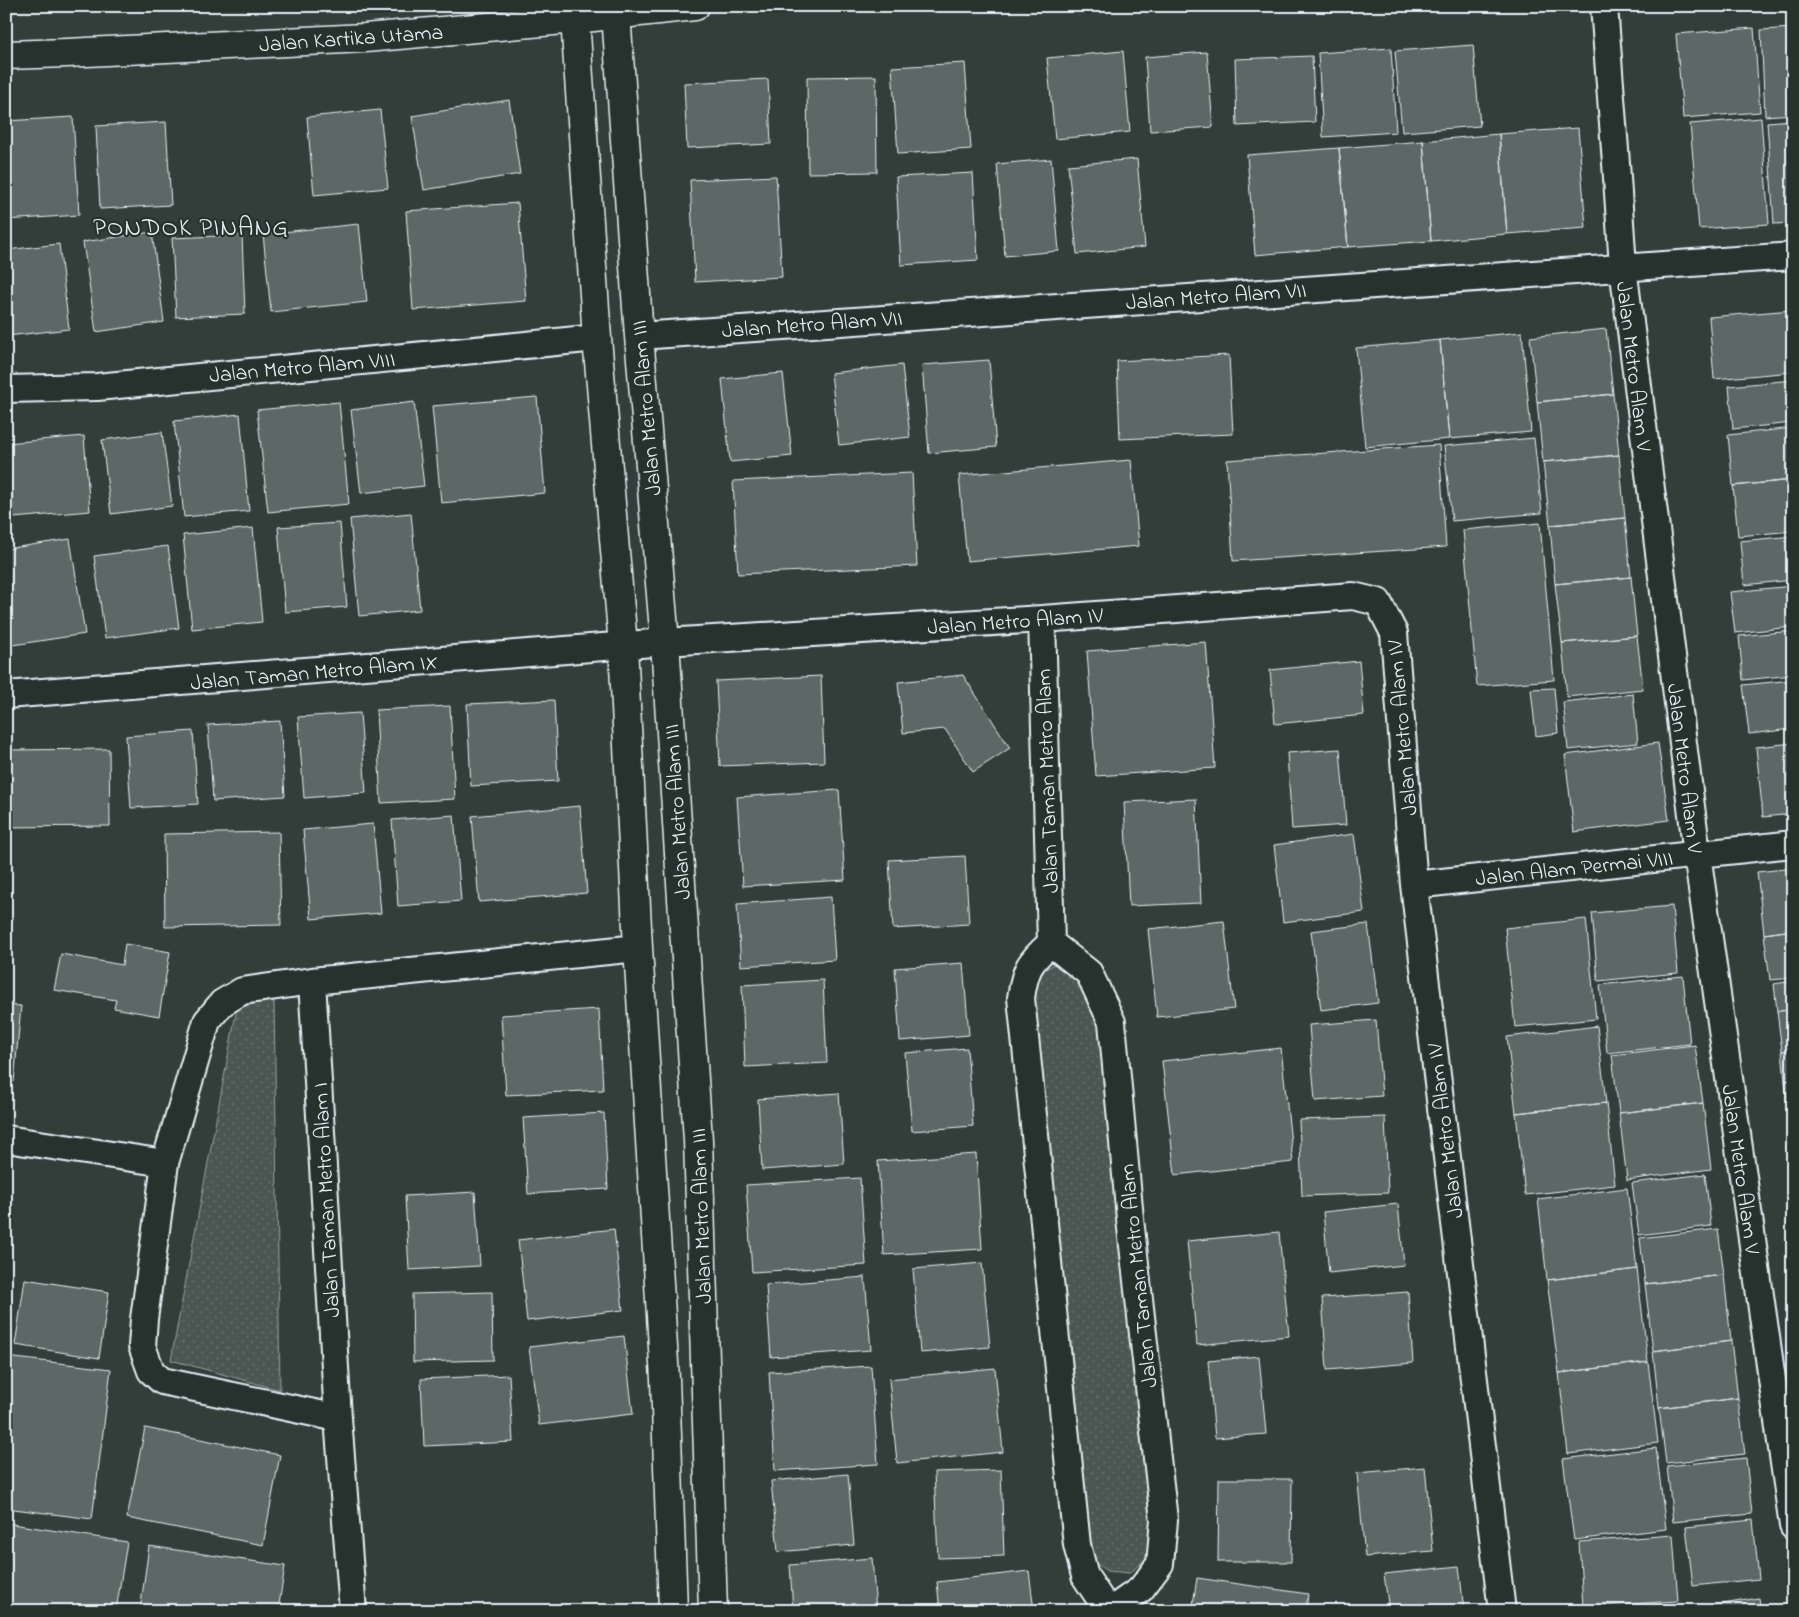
<svg xmlns="http://www.w3.org/2000/svg" width="1799" height="1617" font-family="'Indie Flower',sans-serif">
<style>
.park{fill:url(#park-dots);stroke:#98a4a4}
.building{fill:#5c6865;stroke:#e8f1f8}
.lines{fill:none;stroke-linecap:round;stroke-linejoin:round}
.minor-casing{stroke:#e8f1f8;stroke-width:30}
.tertiary-casing{stroke:#e8f1f8;stroke-width:31}
.secondary-casing{stroke:#e8f1f8;stroke-width:31}
.minor{stroke:#26332d;stroke-width:26}
.tertiary{stroke:#26332d;stroke-width:28}
.secondary{stroke:#26332d;stroke-width:28}
.labels{text-anchor:middle;stroke-width:4.5;stroke-linejoin:round;paint-order:stroke}
.street-label{font-size:22px;fill:#e8f1f8;stroke:#26332d}
.quarter-label{font-size:25px;letter-spacing:1px;fill:#e8f1f8;stroke:#26332d}
</style>
<defs>
<pattern id="park-dots" width="8" height="8" patternUnits="userSpaceOnUse" patternTransform="scale(1.25)"><rect width="8" height="8" fill="#495651"/><path d="M2 2h.1M6 6h.1" fill="none" stroke="#636f6b" stroke-width="1.8" stroke-linecap="round"/></pattern>
</defs>
<rect width="100%" height="100%" fill="#323e39"/>
<filter id="ink" filterUnits="userSpaceOnUse"><feTurbulence type="fractalNoise" baseFrequency=".02" numOctaves="2"/><feDisplacementMap in="SourceGraphic" scale="10" xChannelSelector="R" yChannelSelector="G"/><feConvolveMatrix kernelMatrix="1 2 1 2 8 2 1 2 1" color-interpolation-filters="sRGB"/></filter>
<g filter="url(#ink)">
<path class="park" d="M1061 960 1086 980 1100 1012 1158 1536 1147 1557 1130 1573 1107 1571 1089 1559 1031 1005 1041 972Z
M274 999 280 1390 171 1360 237 1008Z"/>
<path class="building" d="M1754 28 1760 112 1683 118 1676 34Z
M1793 28V114L1765 116 1761 30Z
M1473 45 1480 126 1402 132 1395 51Z
M1391 48 1396 132 1323 137 1318 53Z
M1123 51 1130 132 1055 139 1047 58Z
M1207 52 1213 127 1150 131 1145 57Z
M1312 56 1315 122 1237 126 1235 59Z
M965 63 971 149 898 154 892 67Z
M876 76 877 172 808 173 807 77Z
M768 79 771 144 687 148 684 83Z
M509 100 520 174 424 190 412 116Z
M380 110 388 188 314 195 307 117Z
M73 117 79 215 6 220V121Z
M1761 118 1769 224 1699 229 1690 124Z
M1793 120V223L1774 224 1767 122Z
M166 122 171 205 100 209 96 126Z
M1578 128 1586 228 1507 234 1499 134Z
M1499 134 1507 234 1431 241 1423 141Z
M1423 141 1431 241 1348 247 1339 148Z
M1339 148 1348 247 1255 255 1247 155Z
M1051 159 1059 251 1005 256 997 164Z
M1137 159 1145 247 1077 254 1068 165Z
M973 173 978 260 901 265 896 177Z
M776 176 782 277 695 282 690 180Z
M518 203 526 301 413 310 406 211Z
M359 224 367 302 271 312 263 234Z
M152 232 164 322 96 332 83 242Z
M242 235 245 314 176 317 172 238Z
M59 244 69 329 7 336 6 250Z
M1792 310 1793 372 1714 379 1709 317Z
M1606 329 1613 394 1537 402 1530 337Z
M1522 332 1531 432 1449 439 1440 340Z
M1440 340 1449 439 1365 447 1356 348Z
M1229 355 1233 434 1120 439 1117 361Z
M989 360 996 447 929 453 922 365Z
M902 365 910 437 839 445 831 373Z
M783 373 792 456 730 462 722 379Z
M1793 380V423L1733 429 1729 386Z
M1613 394 1619 455 1543 462 1537 402Z
M537 397 545 493 441 503 432 406Z
M339 402 349 504 268 512 257 410Z
M414 402 424 486 361 493 351 410Z
M240 414 249 511 184 517 174 421Z
M1793 428V480L1733 486 1728 435Z
M162 432 172 506 111 514 102 440Z
M84 436 90 511 14 518 7 443Z
M1534 438 1542 513 1452 521 1444 446Z
M1439 445 1446 547 1233 561 1227 460Z
M1619 455 1625 518 1550 525 1543 462Z
M1131 460 1139 546 967 561 959 475Z
M912 473 917 566 738 574 733 481Z
M1793 480V531L1738 536 1733 486Z
M411 513 420 610 359 616 350 519Z
M1625 518 1631 577 1555 584 1550 525Z
M340 523 347 607 285 612 278 527Z
M1540 523 1554 680 1477 686 1463 530Z
M253 528 262 622 192 629 183 535Z
M1793 536V580L1744 585 1740 541Z
M70 539 85 634 6 646V549Z
M168 546 179 628 105 638 94 556Z
M1631 577 1637 636 1562 643 1555 584Z
M1793 586V627L1735 633 1730 592Z
M1793 631V675L1743 680 1739 636Z
M1637 636 1643 689 1567 697 1562 643Z
M1206 642 1215 768 1096 776 1087 651Z
M1359 661 1364 715 1275 724 1270 670Z
M963 675 1010 748 973 772 945 729 903 733 898 682Z
M821 676 824 762 720 766 716 681Z
M1793 680V729L1749 734 1743 685Z
M1554 688 1558 733 1536 736 1531 689Z
M1633 694 1638 743 1568 750 1563 702Z
M554 700 558 781 471 786 467 704Z
M450 706 455 799 381 803 376 710Z
M360 713 366 793 304 798 298 717Z
M280 721 285 796 213 801 208 725Z
M193 731 198 804 131 808 126 736Z
M1658 743 1669 820 1574 832 1565 755Z
M1793 743V814L1763 817 1756 747Z
M109 749 110 826 6 827V750Z
M1340 749 1346 825 1292 829 1287 753Z
M839 790 845 880 743 886 737 797Z
M1196 799 1201 903 1129 906 1124 802Z
M580 806 587 893 479 902 472 816Z
M454 815 461 901 398 906 392 820Z
M373 824 381 913 311 919 303 830Z
M279 832 281 925 165 927 164 834Z
M1354 834 1364 912 1283 922 1274 845Z
M965 856 969 924 893 929 889 860Z
M1793 868V930L1764 934 1757 872Z
M831 897 835 960 741 966 737 904Z
M1672 906 1678 973 1598 981 1592 913Z
M1586 919 1596 1019 1515 1027 1505 928Z
M1224 921 1234 1009 1157 1017 1148 929Z
M1368 924 1378 1003 1321 1010 1311 931Z
M1793 930V978L1770 980 1764 934Z
M125 944 170 952 159 1016 114 1008 116 1000 54 990 61 954 122 965Z
M963 963 969 1035 900 1041 895 968Z
M1683 976 1690 1044 1607 1053 1600 985Z
M823 980 827 1063 745 1067 742 985Z
M1793 981V1010L1777 1011 1774 984Z
M6 1005 21 1006 14 1082 6 1081Z
M599 1009 603 1090 506 1095 501 1015Z
M1793 1010V1050L1782 1051 1777 1011Z
M1376 1020 1382 1096 1315 1101 1309 1025Z
M1597 1026 1606 1103 1516 1113 1507 1037Z
M1695 1045 1703 1103 1619 1113 1612 1055Z
M967 1048 973 1126 912 1131 905 1053Z
M1281 1048 1293 1162 1175 1175 1162 1061Z
M1793 1050V1080L1785 1081 1782 1051Z
M1793 1080V1106H1788L1785 1081Z
M839 1093 844 1164 762 1170 758 1099Z
M1606 1103 1615 1185 1525 1195 1516 1113Z
M1703 1103 1711 1169 1627 1180 1619 1113Z
M1788 1106H1793V1146Z
M604 1113 608 1189 528 1194 523 1118Z
M1385 1117 1388 1193 1302 1196 1299 1120Z
M976 1154 982 1249 884 1255 878 1161Z
M1705 1174 1711 1226 1639 1235 1632 1183Z
M860 1178 866 1265 752 1272 746 1185Z
M1627 1188 1637 1269 1547 1280 1538 1199Z
M475 1192 480 1266 409 1270 405 1196Z
M1398 1204 1404 1265 1329 1273 1323 1212Z
M614 1229 623 1310 527 1321 518 1240Z
M1718 1229 1724 1275 1645 1284 1640 1238Z
M1279 1232 1289 1336 1197 1345 1187 1241Z
M982 1263 990 1347 920 1353 913 1269Z
M1637 1269 1648 1362 1559 1373 1547 1280Z
M1724 1275 1731 1341 1653 1351 1645 1284Z
M865 1277 871 1350 771 1357 766 1285Z
M25 1279 109 1292 99 1358 15 1345Z
M492 1292 493 1360 413 1362 412 1294Z
M1408 1292 1413 1363 1327 1370 1322 1298Z
M624 1336 633 1414 539 1425 529 1347Z
M1731 1341 1738 1398 1659 1408 1653 1351Z
M1259 1356 1266 1434 1215 1438 1208 1361Z
M6 1357 111 1369 92 1519 6 1508Z
M1648 1362 1658 1443 1568 1454 1559 1373Z
M871 1366 878 1464 775 1471 769 1372Z
M995 1368 1003 1452 897 1463 889 1379Z
M509 1375 513 1442 424 1446 421 1379Z
M1738 1398 1745 1454 1666 1463 1659 1408Z
M145 1428 280 1455 263 1545 127 1518Z
M1656 1448 1666 1529 1574 1540 1563 1459Z
M1746 1458 1752 1514 1673 1522 1667 1466Z
M1425 1467 1433 1551 1365 1557 1357 1473Z
M1001 1470 1004 1556 938 1558 934 1472Z
M848 1474 854 1545 778 1552 771 1481Z
M1219 1479H1292L1291 1562H1218Z
M1753 1520 1759 1579 1693 1586 1686 1527Z
M6 1523 127 1542 116 1611H6Z
M1673 1535 1678 1601 1583 1607 1579 1542Z
M149 1546 285 1566 278 1611H140Z
M872 1558 876 1611H793L790 1565Z
M1459 1566 1464 1611H1389L1384 1574Z
M1029 1571 1034 1611H940L937 1582Z
M1197 1578 1308 1594 1306 1611H1192Z
M1759 1598 1761 1611H1681Z"/>
<g class="lines">
<g class="minor-casing">
<path id="minor" d="M1604 6 1616 163 1623 267 1697 854 1793 1526
M639 336 1793 256
M6 389 97 387 597 338
M1042 619 1051 943C1029 962 1025 969 1021 998L1077 1545 1085 1576 1108 1611
M6 695 665 642 1042 619 1353 596 1378 602 1394 633 1414 885 1502 1611
M1414 885 1793 844
M1051 943 1089 973 1112 1022 1130 1219 1164 1520 1160 1564 1141 1589 1110 1611
M312 981 338 1418 353 1611
M6 1139 165 1163
M338 1418 162 1381 151 1371 142 1346 144 1319 165 1163 207 1021 222 1003 242 991 312 981 638 948"/>
</g>
<g class="tertiary-casing">
<path id="tertiary" d="M616 14 639 336 665 642 698 1140 713 1611
M575 19 597 338 623 645 638 948 665 1379 673 1611"/>
</g>
<g class="secondary-casing">
<path id="secondary" d="M6 55 67 53 365 38 575 19 695 6"/>
</g>
<use href="#minor" class="minor"/>
<use href="#tertiary" class="tertiary"/>
<use href="#secondary" class="secondary"/>
</g>
</g>
<g class="labels">
<g class="street-label">
<text transform="translate(351 37) rotate(-4)" y="8">Jalan Kartika Utama</text>
<text transform="translate(1216 295) rotate(-4)" y="8">Jalan Metro Alam VII</text>
<text transform="translate(812 323) rotate(-4)" y="8">Jalan Metro Alam VII</text>
<text transform="translate(302 366) rotate(-5)" y="8">Jalan Metro Alam VIII</text>
<text transform="translate(1635 366) rotate(83)" y="8">Jalan Metro Alam V</text>
<text transform="translate(645 408) rotate(-95)" y="8">Jalan Metro Alam III</text>
<text transform="translate(1015 620) rotate(-4)" y="8">Jalan Metro Alam IV</text>
<text transform="translate(314 671) rotate(-5)" y="8">Jalan Taman Metro Alam IX</text>
<text transform="translate(1401 728) rotate(-95)" y="8">Jalan Metro Alam IV</text>
<text transform="translate(1686 768) rotate(83)" y="8">Jalan Metro Alam V</text>
<text transform="translate(1046 781) rotate(-92)" y="8">Jalan Taman Metro Alam</text>
<text transform="translate(676 812) rotate(-94)" y="8">Jalan Metro Alam III</text>
<text transform="translate(1574 867) rotate(-6)" y="8">Jalan Alam Permai VIII</text>
<text transform="translate(1444 1131) rotate(-97)" y="8">Jalan Metro Alam IV</text>
<text transform="translate(1742 1169) rotate(82)" y="8">Jalan Metro Alam V</text>
<text transform="translate(325 1200) rotate(-93)" y="8">Jalan Taman Metro Alam I</text>
<text transform="translate(700 1216) rotate(-92)" y="8">Jalan Metro Alam III</text>
<text transform="translate(1137 1276) rotate(-96)" y="8">Jalan Taman Metro Alam</text>
</g>
<g class="quarter-label">
<text x="191" y="235">PONDOK PINANG</text>
</g>
</g>
<rect width="1799" height="1617" fill="none" stroke="#26332d" stroke-width="25"/>
<rect x="12" y="12" width="1774" height="1592" fill="none" stroke="#e8f1f8" stroke-width="2" filter="url(#ink)"/>
</svg>
